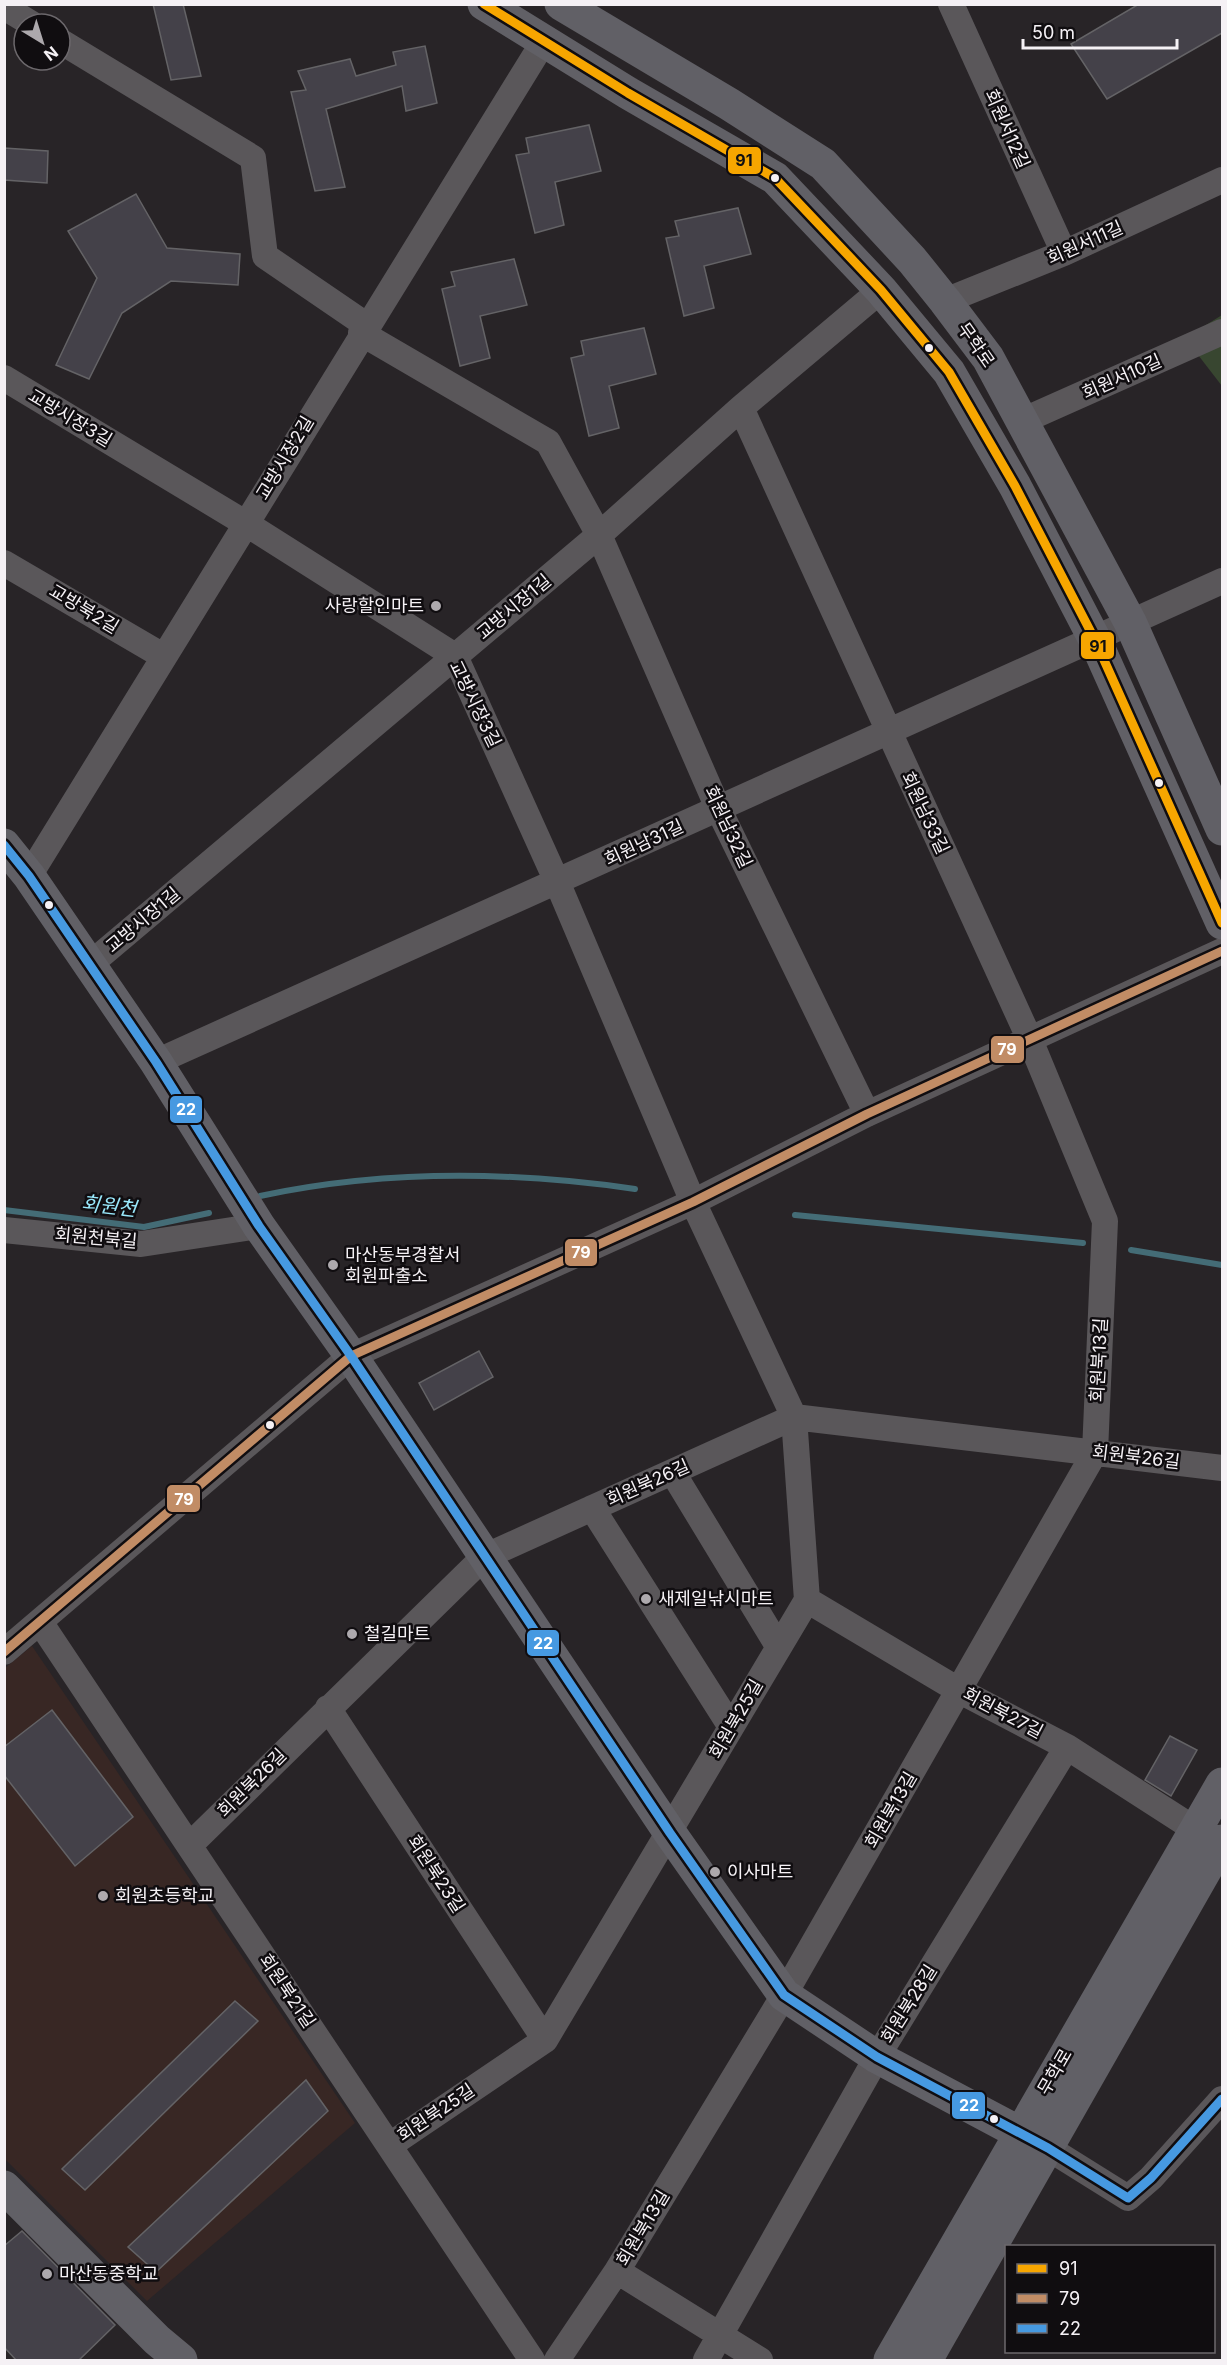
<svg xmlns="http://www.w3.org/2000/svg" width="1227" height="2365" font-family="Inter,'Noto Sans KR',sans-serif">
<style>
.education{fill:#382724}
.green{fill:#384630}
.lines{fill:none;stroke-linecap:round;stroke-linejoin:round}
.stream{stroke:#446c76;stroke-width:6}
.building{fill:#444149;stroke:#646366;stroke-width:1.5}
.minor{stroke:#5a575a;stroke-width:26}
.major{stroke:#616066;stroke-width:33}
.bus-1-casing{stroke:#100d10;stroke-width:14}
.bus-2-casing{stroke:#100d10;stroke-width:14}
.bus-3-casing{stroke:#100d10;stroke-width:14}
.bus-1{stroke:#f7a600;stroke-width:9}
.bus-2{stroke:#c18c65;stroke-width:9}
.bus-3{stroke:#4699e1;stroke-width:9}
.bus-dot{fill:#f5f1f5;stroke:#100d10;stroke-width:2}
.poi-dot{fill:#ada9ad;stroke:#100d10;stroke-width:2}
.labels{text-anchor:middle;stroke-width:5;stroke-linejoin:round;paint-order:stroke}
.street-label{font-size:18px;fill:#f5f1f5;stroke:#100d10}
.poi-label{font-size:18px;fill:#f5f1f5;stroke:#100d10;text-anchor:start}
.water-label{font-size:20px;font-style:italic;fill:#99e8fb;stroke:#100d10}
.line-badge{stroke:#100d10;stroke-width:2}
.badge-label{font-size:16px;text-anchor:middle;font-weight:bold;fill:#fff}
.pale-badge-label{font-size:16px;text-anchor:middle;font-weight:bold;fill:#111}
</style>
<rect width="100%" height="100%" fill="#282427"/>
<path class="education" d="M32 1646 355 2123 147 2301 5 2159V1668Z"/>
<path class="green" d="M1222 315V386L1185 338Z"/>
<g class="lines">
<path class="stream" d="M260 1196C382 1170 511 1171 635 1189
M4 1210 144 1227 209 1213
M795 1215 1083 1243
M1131 1250 1222 1265"/>
</g>
<path class="building" d="M153 4H183L201 76 171 80Z
M1139 4H1222V33L1107 99 1071 44Z
M425 46 437 103 406 111 402 86 326 109 345 187 315 191 291 92 306 90 298 71 350 59 356 76 396 65 393 52Z
M589 125 601 171 555 182 564 225 535 233 516 155 529 153 526 138Z
M4 148 48 151 47 183 4 180Z
M136 194 167 248 240 254 238 285 171 281 122 313 89 379 56 365 97 278 68 231Z
M738 208 751 254 704 266 714 308 684 316 666 238 679 236 675 221Z
M514 259 527 305 480 316 490 358 460 366 442 289 455 286 451 272Z
M644 328 656 374 609 386 619 428 589 436 571 358 584 355 581 341Z
M479 1351 493 1377 434 1410 419 1383Z
M52 1710 133 1817 75 1866 4 1775V1747Z
M1170 1736 1197 1750 1171 1796 1145 1780Z
M235 2001 258 2021 85 2190 62 2169Z
M306 2080 328 2111 156 2272 128 2247Z
M22 2231 115 2325 78 2361H17L4 2347V2246Z"/>
<g class="lines">
<path class="minor" d="M951 4 1064 253
M4 7 32 24
M60 41 253 158 265 256 366 325
M945 301 1064 253 1222 180
M361 333 548 442 599 535 718 808 867 1114
M4 378 245 523 455 656 558 884 693 1202 794 1417 807 1600 545 2040 390 2145
M1022 421 1222 332
M4 563 163 656
M29 876 544 41
M88 966 599 535 741 408 881 290
M156 1062C513 904 867 740 1222 581
M4 1230 141 1244 259 1226
M673 1473 778 1646
M592 1508 731 1727
M807 1600 960 1691 1067 1747 1196 1830
M40 1622 532 2360
M4 1652 351 1356 693 1202 867 1114 1222 951
M328 1708 545 2040
M190 1845 484 1557 794 1417 1222 1468
M1048 2148 1128 2198 1151 2178 1222 2099
M617 2271 760 2360
M557 2360 617 2271 784 1995 1095 1452 1105 1221 1030 1040 741 408
M706 2360 877 2057 1067 1747"/>
<path class="major" d="M484 4 628 93 775 178 881 290 949 372 1015 486 1095 640 1222 923
M561 4 729 104 823 164 912 260 945 301 988 358 1130 622 1222 829
M4 845 29 876 156 1062 259 1226 351 1356 670 1833 784 1995 877 2057 1048 2148
M4 2187 157 2340 181 2360
M890 2360 1222 1784
M926 2360 1222 1841"/>
<g class="bus-1-casing">
<path id="bus-1" d="M484 4 628 93 775 178 881 290 949 372 1015 486 1095 640 1222 923"/>
</g>
<g class="bus-2-casing">
<path id="bus-2" d="M4 1652 351 1356 693 1202 867 1114 1222 951"/>
</g>
<g class="bus-3-casing">
<path id="bus-3" d="M4 845 29 876 156 1062 259 1226 351 1356 670 1833 784 1995 877 2057 1048 2148 1128 2198 1151 2178 1222 2099"/>
</g>
<use href="#bus-1" class="bus-1"/>
<use href="#bus-2" class="bus-2"/>
<use href="#bus-3" class="bus-3"/>
</g>
<g class="bus-dot">
<circle cx="775" cy="178" r="5"/>
<circle cx="929" cy="348" r="5"/>
<circle cx="1159" cy="783" r="5"/>
<circle cx="49" cy="905" r="5"/>
<circle cx="270" cy="1425" r="5"/>
<circle cx="994" cy="2119" r="5"/>
</g>
<g class="poi-dot">
<circle cx="436" cy="606" r="6"/>
<circle cx="333" cy="1265" r="6"/>
<circle cx="646" cy="1599" r="6"/>
<circle cx="352" cy="1634" r="6"/>
<circle cx="715" cy="1872" r="6"/>
<circle cx="103" cy="1896" r="6"/>
<circle cx="47" cy="2274" r="6"/>
</g>
<g class="labels">
<g class="street-label">
<text transform="translate(1007 129) rotate(66)" y="6">회원서12길</text>
<text transform="translate(1085 243) rotate(-24)" y="6">회원서11길</text>
<text transform="translate(976 345) rotate(55)" y="6">무학로</text>
<text transform="translate(1122 377) rotate(-24)" y="6">회원서10길</text>
<text transform="translate(70 418) rotate(31)" y="6">교방시장3길</text>
<text transform="translate(285 458) rotate(-59)" y="6">교방시장2길</text>
<text transform="translate(514 607) rotate(-40)" y="6">교방시장1길</text>
<text transform="translate(84 609) rotate(31)" y="6">교방북2길</text>
<text transform="translate(475 704) rotate(64)" y="6">교방시장3길</text>
<text transform="translate(925 813) rotate(65)" y="6">회원남33길</text>
<text transform="translate(728 827) rotate(65)" y="6">회원남32길</text>
<text transform="translate(644 843) rotate(-25)" y="6">회원남31길</text>
<text transform="translate(143 920) rotate(-40)" y="6">교방시장1길</text>
<text transform="translate(96 1238) rotate(5)" y="6">회원천북길</text>
<text transform="translate(1099 1360) rotate(-87)" y="6">회원북13길</text>
<text transform="translate(1136 1457) rotate(7)" y="6">회원북26길</text>
<text transform="translate(648 1483) rotate(-24)" y="6">회원북26길</text>
<text transform="translate(1003 1713) rotate(28)" y="6">회원북27길</text>
<text transform="translate(736 1719) rotate(-60)" y="6">회원북25길</text>
<text transform="translate(252 1783) rotate(-45)" y="6">회원북26길</text>
<text transform="translate(891 1810) rotate(-60)" y="6">회원북13길</text>
<text transform="translate(436 1874) rotate(57)" y="6">회원북23길</text>
<text transform="translate(287 1991) rotate(56)" y="6">회원북21길</text>
<text transform="translate(909 2004) rotate(-58)" y="6">회원북28길</text>
<text transform="translate(1055 2072) rotate(-60)" y="6">무학로</text>
<text transform="translate(436 2113) rotate(-34)" y="6">회원북25길</text>
<text transform="translate(643 2228) rotate(-59)" y="6">회원북13길</text>
</g>
<g class="poi-label">
<text x="424" y="612" text-anchor="end">사랑할인마트</text>
<text x="345" y="1261">마산동부경찰서<tspan x="345" dy="21">회원파출소</tspan></text>
<text x="658" y="1605">새제일낚시마트</text>
<text x="364" y="1640">철길마트</text>
<text x="727" y="1878">이사마트</text>
<text x="115" y="1902">회원초등학교</text>
<text x="59" y="2280">마산동중학교</text>
</g>
<g class="water-label">
<text transform="translate(109 1206) rotate(7)" y="7">회원천</text>
</g>
</g>
<g class="line-badge">
<rect x="727" y="146" width="35" height="29" rx="6" fill="#f7a600"/>
<rect x="1080" y="631" width="35" height="29" rx="6" fill="#f7a600"/>
<rect x="990" y="1035" width="35" height="29" rx="6" fill="#c18c65"/>
<rect x="169" y="1095" width="34" height="29" rx="6" fill="#4699e1"/>
<rect x="564" y="1238" width="34" height="29" rx="6" fill="#c18c65"/>
<rect x="166" y="1484" width="35" height="29" rx="6" fill="#c18c65"/>
<rect x="526" y="1629" width="34" height="28" rx="6" fill="#4699e1"/>
<rect x="951" y="2091" width="35" height="29" rx="6" fill="#4699e1"/>
</g>
<g class="badge-label">
<text x="1007" y="1055">79</text>
<text x="186" y="1115">22</text>
<text x="581" y="1258">79</text>
<text x="184" y="1505">79</text>
<text x="543" y="1649">22</text>
<text x="969" y="2111">22</text>
</g>
<g class="pale-badge-label">
<text x="744" y="166">91</text>
<text x="1098" y="652">91</text>
</g>
<rect width="1227" height="2365" fill="none" stroke="#f5f1f5" stroke-width="12"/>
<rect x="1005" y="2245" width="210" height="108" fill="#100d10" stroke="#6c686c" stroke-width="1.5"/>
<rect x="1017" y="2264" width="30" height="9" fill="#f7a600" stroke="#6c686c" stroke-width="1.5"/>
<text x="1059" y="2275" font-size="18" fill="#f5f1f5">91</text>
<rect x="1017" y="2294" width="30" height="9" fill="#c18c65" stroke="#6c686c" stroke-width="1.5"/>
<text x="1059" y="2305" font-size="18" fill="#f5f1f5">79</text>
<rect x="1017" y="2324" width="30" height="9" fill="#4699e1" stroke="#6c686c" stroke-width="1.5"/>
<text x="1059" y="2335" font-size="18" fill="#f5f1f5">22</text>
<g transform="translate(42 42) rotate(142)"><circle r="28" fill="#100d10" stroke="#6c686c" stroke-width="1.5"/>
<path d="M0-4.5L10 22L0 15L-10 22Z" fill="#ada9ad"/>
<text y="-9" font-size="16" font-weight="bold" text-anchor="middle" fill="#f5f1f5">N</text>
</g>
<path d="M1023 39v9h154v-9" fill="none" stroke="#f5f1f5" stroke-width="3"/>
<text x="1032" y="39" font-size="18" fill="#f5f1f5" stroke="#100d10" stroke-width="4.5" paint-order="stroke">50 m</text>
</svg>
